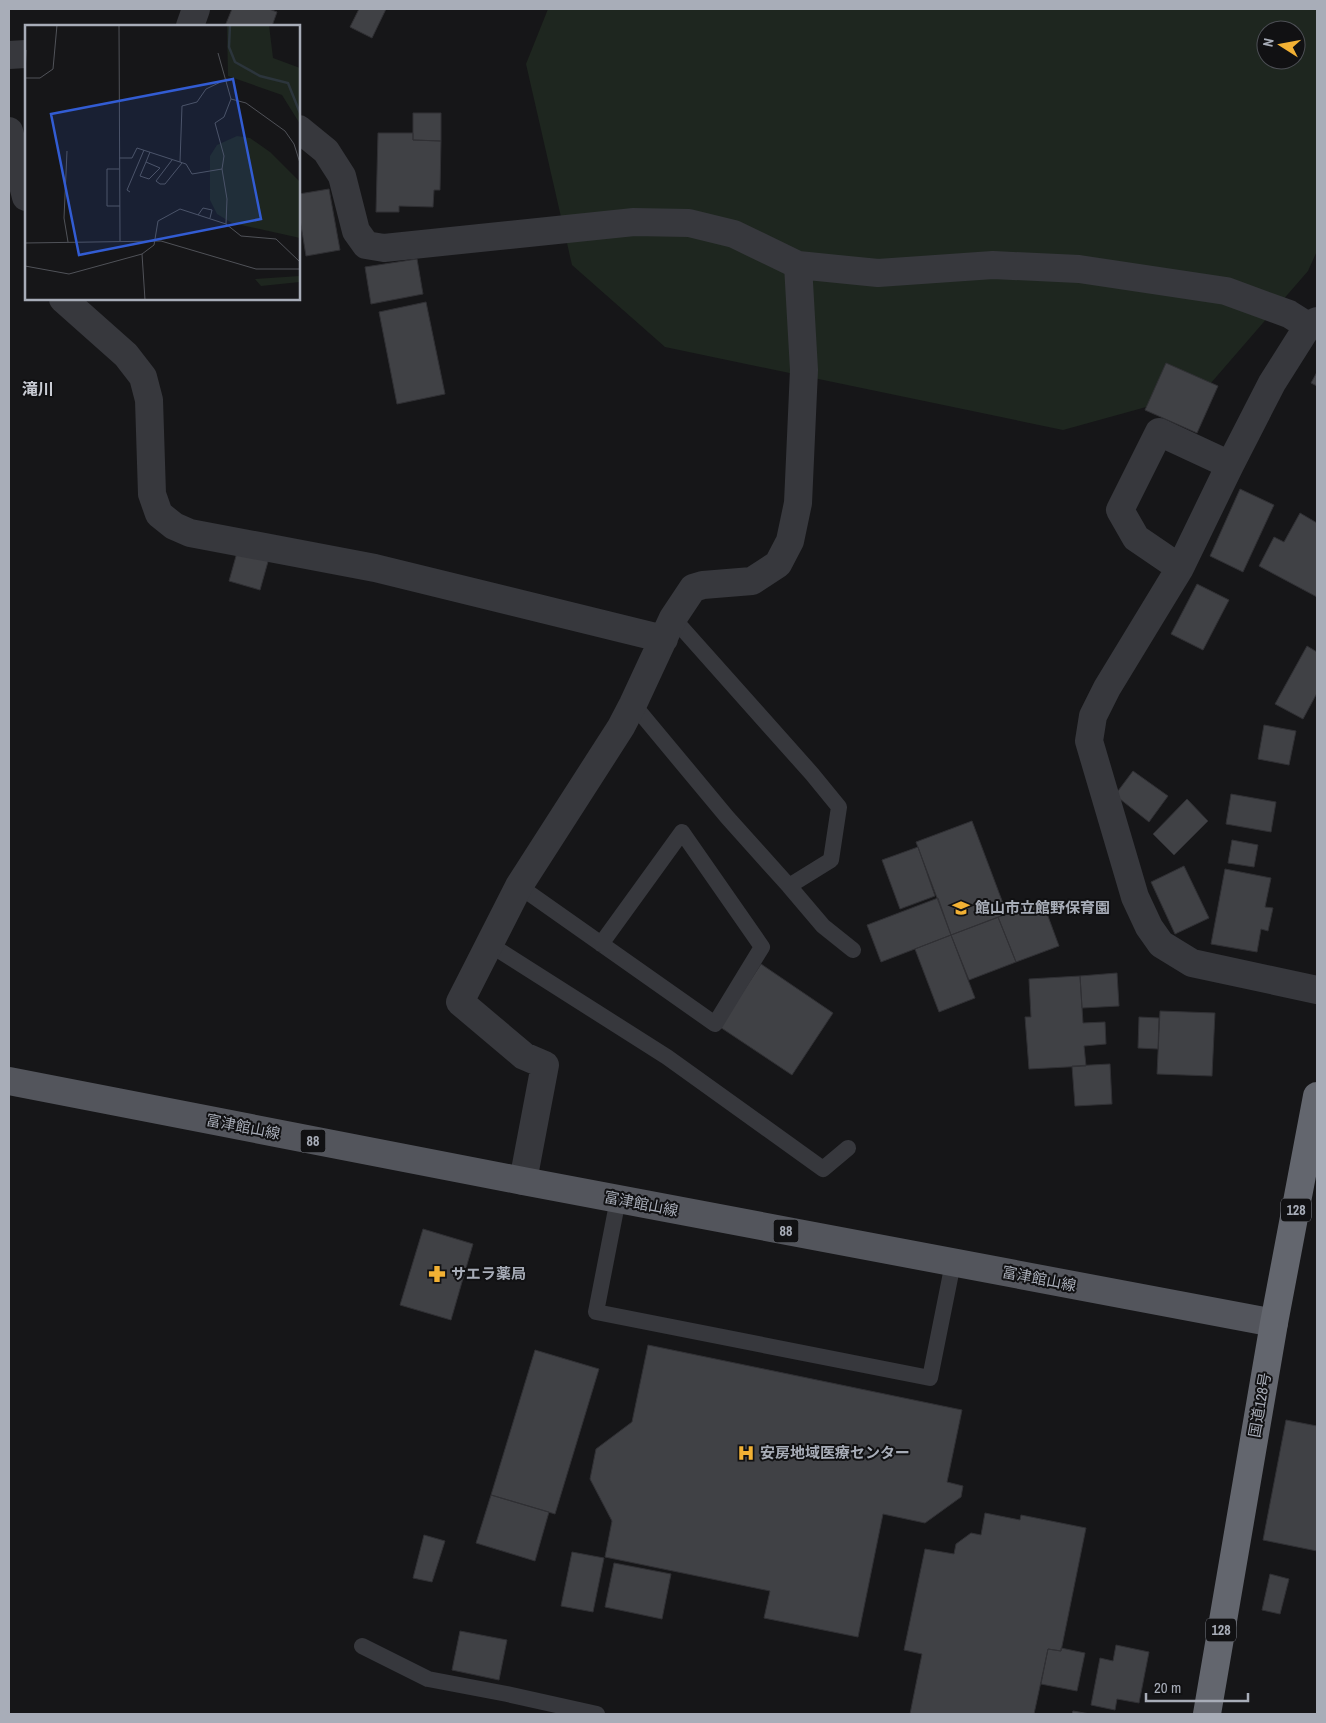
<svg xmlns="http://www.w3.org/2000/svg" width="1326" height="1723" font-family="'Archivo Narrow','Noto Sans JP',sans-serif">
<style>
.green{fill:#1e261f;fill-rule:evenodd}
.building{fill:#404145;stroke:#303034}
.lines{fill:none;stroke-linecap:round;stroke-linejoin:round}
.lane{stroke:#37383d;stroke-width:16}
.street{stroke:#37383d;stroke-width:28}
.primary{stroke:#53555c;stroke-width:28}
.highway{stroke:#63666e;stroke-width:28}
.labels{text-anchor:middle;stroke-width:4;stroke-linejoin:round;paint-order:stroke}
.shield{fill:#111113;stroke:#7b7e86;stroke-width:1}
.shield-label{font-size:14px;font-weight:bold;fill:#a8adb8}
.poi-label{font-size:15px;font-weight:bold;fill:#a8adb8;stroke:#111113;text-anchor:start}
.street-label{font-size:15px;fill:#a8adb8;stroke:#111113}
.neighbourhood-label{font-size:16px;font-weight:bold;fill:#c9ccd4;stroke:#111113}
.inset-river{fill:none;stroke:#2c353c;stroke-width:2.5}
.inset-road{fill:none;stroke:#505258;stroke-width:1}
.view{fill:#325cd3;fill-opacity:0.15;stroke:#325cd3;stroke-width:2.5}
.inset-edge{fill:none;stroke:#a8adb8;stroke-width:2.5}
</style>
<rect width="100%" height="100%" fill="#161618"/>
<path class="green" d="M548 9H1317V251L1308 271 1204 391 1063 430 665 347 572 265 526 64ZM1266 30H1296V60H1266Z"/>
<path class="building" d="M232 9H269L277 12 272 26H225Z
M359 9H386L372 38 350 27Z
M413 113H441V141L413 140Z
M378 133H413V140L441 141 440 190H434L433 207 399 206V212H376Z
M329 189 340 250 306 256 299 213V194Z
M417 259 423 294 371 304 365 267Z
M426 302 445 394 397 404 379 312Z
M1166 363 1218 386 1197 433 1145 410Z
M1317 372V386L1311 383Z
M1240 489 1274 505 1243 572 1210 556Z
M1300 513 1317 523V597L1259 566 1274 537 1284 542Z
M238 549 269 558 260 590 229 581Z
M1197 584 1229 600 1203 650 1171 634Z
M1307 646 1317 652V693L1303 719 1275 704Z
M1264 725 1296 731 1289 765 1258 759Z
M1133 771 1168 796 1149 822 1115 795Z
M1231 794 1276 802 1271 832 1226 824Z
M1187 799 1208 821 1174 855 1153 834Z
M972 821 1007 914 951 935 916 842Z
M1232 840 1258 845 1254 867 1228 863Z
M918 847 935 896 900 909 882 860Z
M1184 866 1209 918 1175 934 1151 882Z
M1225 869 1271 878 1265 907 1273 908 1268 931 1261 929 1257 952 1211 944Z
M938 898 951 935 881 962 867 925Z
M1042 900 1059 946 1016 962 998 917Z
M998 917 1016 962 969 980 951 935Z
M951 935 975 998 939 1012 915 949Z
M761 964 833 1013 792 1075 720 1027Z
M1117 973 1119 1006 1082 1008 1080 976Z
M1080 976 1083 1023 1105 1022 1106 1044 1084 1046 1086 1066 1029 1069 1025 1017H1031L1029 979Z
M1160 1011 1215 1013 1212 1076 1157 1074Z
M1139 1017 1159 1018 1158 1049 1138 1048Z
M1110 1064 1112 1104 1075 1106 1072 1066Z
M423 1229 473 1244 451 1320 400 1305Z
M648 1345 962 1410 947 1482 963 1486 961 1497 925 1523 883 1514 858 1637 764 1618 770 1591 605 1557 612 1521 590 1479 596 1449 632 1422Z
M535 1350 599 1369 555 1514 491 1495Z
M1286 1420 1317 1426V1551L1263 1540Z
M491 1495 549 1512 535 1561 476 1543Z
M985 1513 1020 1520 1021 1515 1086 1528 1061 1651 1048 1649 1034 1714H910L922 1654 904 1650 925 1549 954 1554 956 1544 971 1533 981 1535Z
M424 1535 445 1541 432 1582 413 1578Z
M572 1552 604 1558 593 1612 561 1606Z
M614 1563 671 1574 662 1619 605 1607Z
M1270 1574 1289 1579 1280 1614 1262 1610Z
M460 1631 507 1640 499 1680 452 1670Z
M1116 1645 1149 1652 1139 1703 1117 1699 1115 1710 1091 1705 1100 1658 1113 1661Z
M1061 1648 1085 1653 1077 1691 1041 1684 1048 1649 1061 1651Z
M1073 1711 1090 1714H1072Z"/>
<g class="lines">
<path class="lane" d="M633 704 727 817 789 886 831 860 839 807 812 774 673 618
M519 886 715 1024 762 947 682 832 601 944
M789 886 823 926 853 950
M489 944 667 1057 823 1169 848 1148
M618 1199 596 1312 930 1378 953 1263
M362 1646 428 1679 507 1694 597 1714"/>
<path class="street" d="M190 26 196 9
M9 55 26 54
M299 129 326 151 342 176 356 231 366 245 384 248 634 222 689 223 734 234 798 265 878 273 993 265 1079 269 1226 291 1289 314 1308 326
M9 131 26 197
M63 299 126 355 143 377 149 400 152 494 159 514 174 526 190 533 375 568 664 639
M1317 321 1308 326 1272 383 1230 465 1180 568 1107 688 1093 716 1089 741 1135 897 1149 927 1161 944 1192 963 1317 990
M1180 568 1136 538 1120 510 1159 432 1230 465
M523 1181 545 1065 524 1056 460 1002 519 886 621 727 633 704 673 618 693 588 703 585 752 581 778 564 790 541 798 503 804 370 798 265"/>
<path class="primary" d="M9 1081 523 1181 1274 1323"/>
<path class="highway" d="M1207 1714 1274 1323 1317 1096"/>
</g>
<defs>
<g id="school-bare" transform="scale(1.35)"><path d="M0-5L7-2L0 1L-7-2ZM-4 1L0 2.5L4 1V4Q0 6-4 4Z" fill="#f2b134" stroke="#111113" stroke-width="2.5" paint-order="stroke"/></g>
<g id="pharmacy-bare" transform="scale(1.35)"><path d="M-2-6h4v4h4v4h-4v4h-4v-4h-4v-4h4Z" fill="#f2b134" stroke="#111113" stroke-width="2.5" paint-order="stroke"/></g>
<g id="hospital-bare" transform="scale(1.35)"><path d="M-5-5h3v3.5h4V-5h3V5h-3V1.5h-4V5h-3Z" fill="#f2b134" stroke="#111113" stroke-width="2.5" paint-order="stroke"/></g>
</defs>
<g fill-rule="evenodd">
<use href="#school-bare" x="961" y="908"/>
<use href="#pharmacy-bare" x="437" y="1274"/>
<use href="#hospital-bare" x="746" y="1453"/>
</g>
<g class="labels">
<g class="shield">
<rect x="300.5" y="1129.5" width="25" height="23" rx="4"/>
<rect x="1281" y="1198.5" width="30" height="23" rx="4"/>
<rect x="773.5" y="1219.5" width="25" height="23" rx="4"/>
<rect x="1206" y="1618.5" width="30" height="23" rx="4"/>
</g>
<g class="shield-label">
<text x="313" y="1146">88</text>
<text x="1296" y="1215">128</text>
<text x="786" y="1236">88</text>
<text x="1221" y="1635">128</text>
</g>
<g class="poi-label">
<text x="975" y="913">館山市立館野保育園</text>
<text x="451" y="1279">サエラ薬局</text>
<text x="760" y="1458">安房地域医療センター</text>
</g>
<g class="street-label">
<text transform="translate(243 1127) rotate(11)" y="5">富津館山線</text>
<text transform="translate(641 1204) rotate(11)" y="5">富津館山線</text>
<text transform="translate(1039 1279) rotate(11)" y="5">富津館山線</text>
<text transform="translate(1260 1405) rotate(-80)" y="5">国道128号</text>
</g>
<g class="neighbourhood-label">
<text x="38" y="395">滝川</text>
</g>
</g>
<g transform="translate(25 25)">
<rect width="275" height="275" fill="#161618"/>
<path d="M202 0H244L248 33 275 43V99L257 70 203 51ZM212 111 225 113 245 127 275 157V213L207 198 192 189 185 175V131L192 120ZM275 251V257L236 261 230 254Z" fill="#1e261f"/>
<path class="inset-river" d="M205 0 204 22 210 37 235 51 263 58 275 88"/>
<path class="inset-road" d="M94 0 95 216M193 28 206 74 199 92 190 98 199 131 197 144 202 174 201 199M0 53H15L28 44 32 0M0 53 1 25M206 74 221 78 260 106 269 119 275 138M42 126 39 193 43 217M94 133H107L112 123 161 139 167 149 197 144M147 135 131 156 135 159H140L157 138M121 137 135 143 124 154 115 151 121 137 125 127M155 137 157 81 172 77 181 64 202 54M94 144H82V181H95M105 167 102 165 119 125M173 190 178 183 187 185 185 193M0 218 136 216 231 244H275M117 229 120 275M0 241 44 249 117 229 129 220 133 196 155 184 201 199 216 211 251 214 275 237"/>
<path class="view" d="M208 54 236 194 54 230 26 89Z"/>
<rect width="275" height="275" class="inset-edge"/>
</g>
<rect width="1326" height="1723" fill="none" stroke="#a8adb8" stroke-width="20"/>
<g transform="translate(1281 45) rotate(281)"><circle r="24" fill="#111113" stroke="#4d4f55"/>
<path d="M0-4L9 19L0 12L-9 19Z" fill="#f2b134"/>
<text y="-8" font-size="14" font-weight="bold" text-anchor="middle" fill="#a8adb8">N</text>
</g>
<path d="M1146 1693v8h102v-8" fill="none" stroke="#a8adb8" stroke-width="2.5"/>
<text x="1154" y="1693" font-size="15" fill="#a8adb8" stroke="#111113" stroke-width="4" paint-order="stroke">20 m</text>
</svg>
